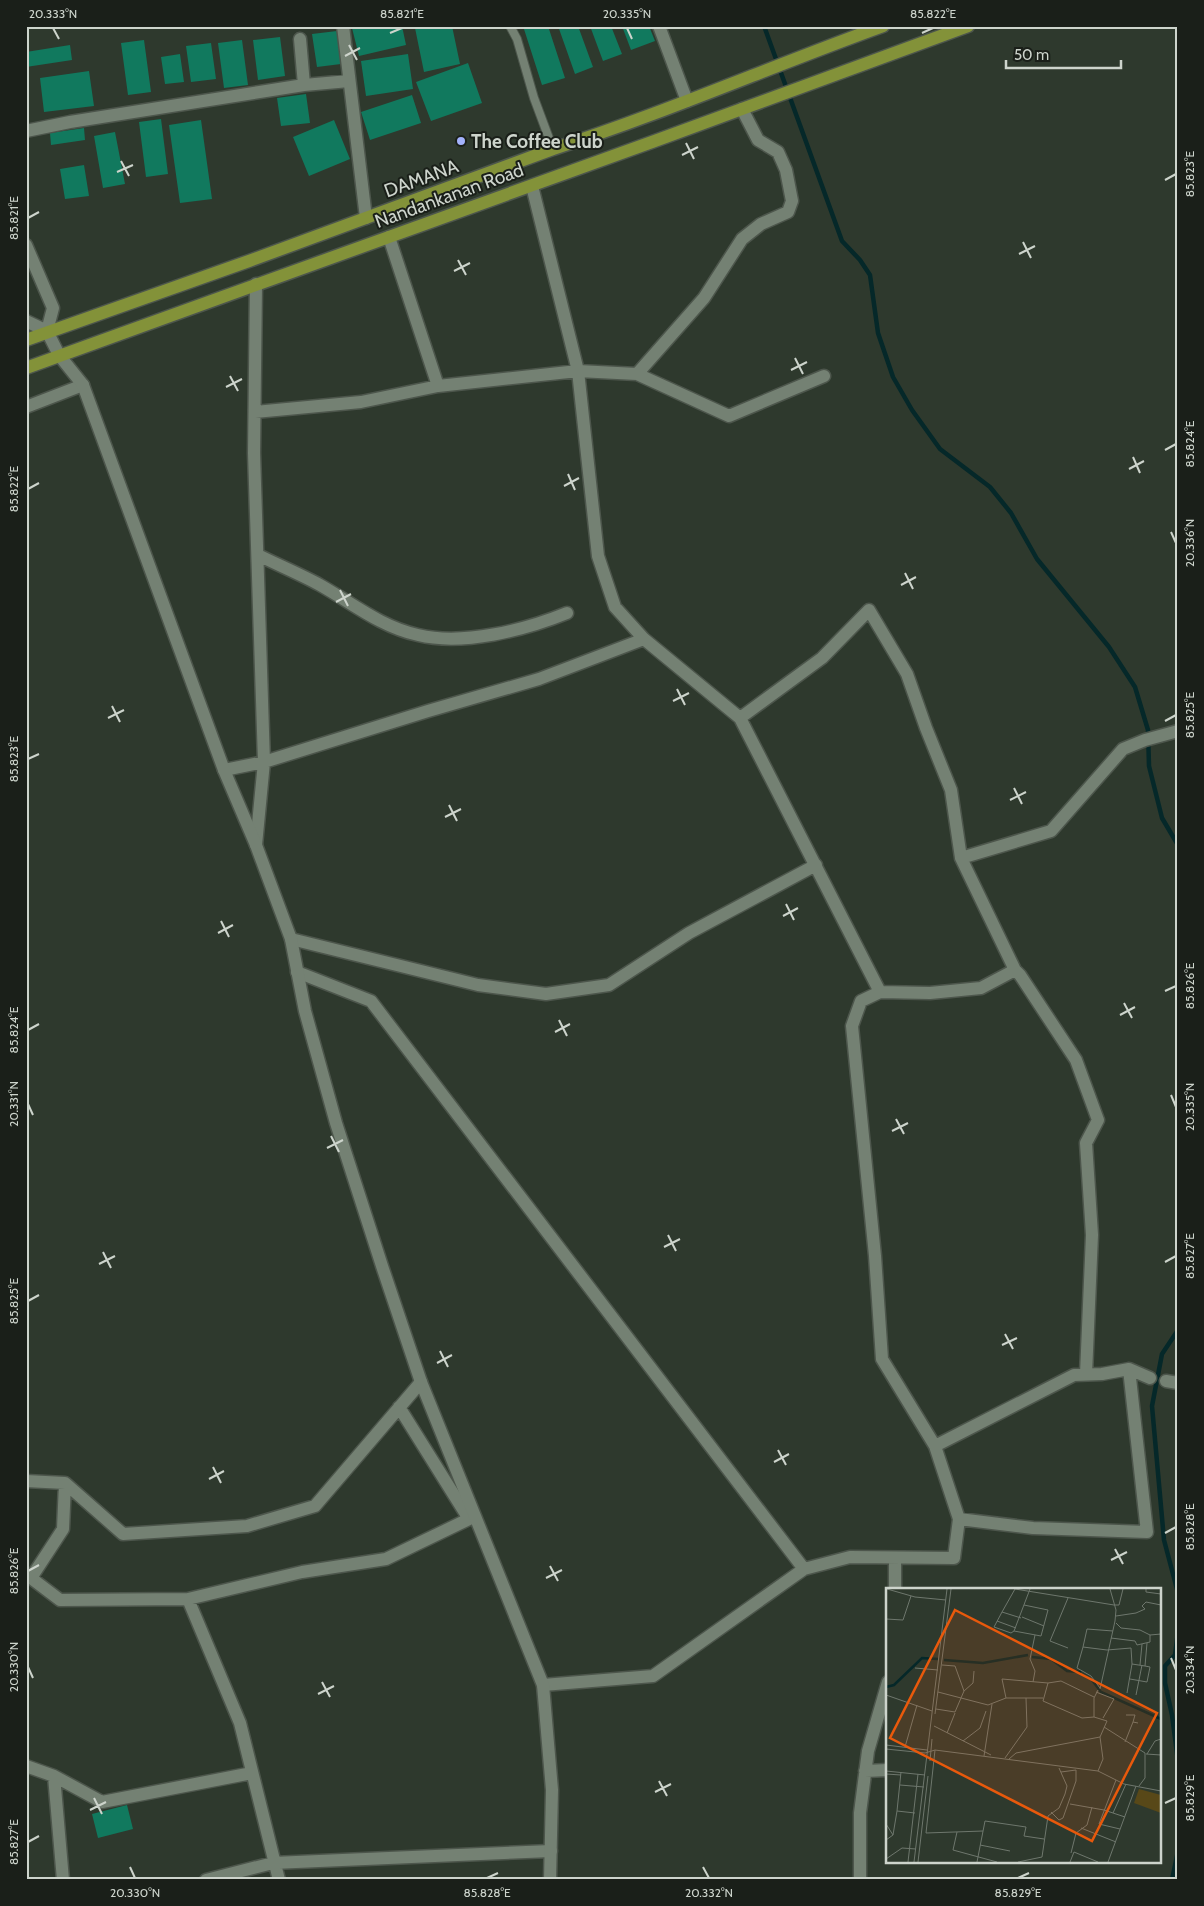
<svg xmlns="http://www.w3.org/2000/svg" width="1204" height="1906" font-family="Cabin,sans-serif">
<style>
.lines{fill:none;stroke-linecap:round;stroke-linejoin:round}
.stream{stroke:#052829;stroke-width:4.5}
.building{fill:#11795e}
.service-casing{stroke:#4d564c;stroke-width:10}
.minor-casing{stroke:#4d564c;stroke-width:15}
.tertiary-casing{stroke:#4d564c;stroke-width:15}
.primary-casing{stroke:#4d564c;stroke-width:15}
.service{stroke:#748173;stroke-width:8}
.minor{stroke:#748173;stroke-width:12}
.tertiary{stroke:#748173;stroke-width:12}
.primary{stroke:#839239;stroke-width:12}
.ticks{fill:none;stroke:#cdd4cc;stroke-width:2}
.poi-dot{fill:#a3b2fc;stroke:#1a1f19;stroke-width:2}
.labels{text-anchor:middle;stroke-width:4;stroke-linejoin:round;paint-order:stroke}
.poi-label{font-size:19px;font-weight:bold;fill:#cdd4cc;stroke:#1a1f19;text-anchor:start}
.street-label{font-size:19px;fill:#cdd4cc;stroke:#1a1f19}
.inset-river{fill:none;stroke:#052829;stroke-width:2.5}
.inset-road{fill:none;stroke:#6e776d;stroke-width:1}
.view{fill:#e8590c;fill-opacity:0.15;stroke:#e8590c;stroke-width:2.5}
.inset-edge{fill:none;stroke:#cdd4cc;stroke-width:2.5}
.neatline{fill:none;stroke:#cdd4cc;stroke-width:2}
.ticks-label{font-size:12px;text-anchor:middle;fill:#cdd4cc}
</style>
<rect width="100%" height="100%" fill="#2e392d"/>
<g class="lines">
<path class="stream" d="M764 26 842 241 860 260 870 275 878 333 893 377 912 410 940 449 990 487 1011 513 1037 559 1109 647 1135 687 1148 730 1149 766 1162 818 1178 845
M1178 1055V1071
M1178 1330 1162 1354 1152 1406 1164 1540 1178 1593
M1178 1632 1175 1655 1165 1666V1683L1172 1715 1178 1761
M1172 1880 1178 1851"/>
</g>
<path class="building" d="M358 26H402L406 45 359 56 352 28Z
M422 26H452L460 64 424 72 415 28Z
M523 26H548L565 78 542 85Z
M558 26H578L593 67 575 74Z
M590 26H611L622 54 603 61Z
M622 26H649L655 41 631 50Z
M337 31 341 64 317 67 312 34Z
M280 37 285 76 258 80 253 40Z
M144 40 151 92 128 95 121 43Z
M242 40 248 85 224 88 218 43Z
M211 43 216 79 191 82 186 46Z
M70 45 72 60 26 67V52Z
M180 54 184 82 165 84 161 57Z
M408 54 413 89 366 96 361 61Z
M468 63 482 103 431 121 416 82Z
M89 71 94 106 44 112 40 78Z
M306 94 310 123 281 126 277 98Z
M412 95 421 123 370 140 361 112Z
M161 119 168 174 146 177 139 122Z
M201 120 212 199 180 203 169 125Z
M334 120 350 159 309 176 293 137Z
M84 128 85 140 51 145 50 133Z
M115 132 125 184 103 188 94 136Z
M84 165 89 196 65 199 60 169Z
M127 1805 133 1829 98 1838 92 1814Z"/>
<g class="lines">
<g class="service-casing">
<path id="service" d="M510 26 517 39 534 98 553 149"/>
</g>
<g class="minor-casing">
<path id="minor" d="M343 26 366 218
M659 26 687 101
M300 39 304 85
M26 131 70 122 304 85 349 81
M532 186 578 371 598 556 615 607 644 639 740 718 822 658 869 610 907 674 926 728 951 790 961 858 1015 970
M389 237 438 386 578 371 637 374 704 298 742 239 761 224 788 212 792 201 786 170 778 152 758 140 742 109
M256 284 254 453 264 762 256 845
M637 374 729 416 824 376
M26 407 83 385
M255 412 361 402 438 386
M258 555C278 565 300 574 320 585 352 603 381 627 418 635 463 646 525 630 567 613
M740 718 880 992
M224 770 264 762 428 711 539 679 644 639
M961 858 1051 831 1123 749 1145 740 1178 731
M291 939 478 985 546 994 609 985 689 933 816 865
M297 972 371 1001 804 1569
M1166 1381 1178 1383
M935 1446 882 1359 875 1256 852 1026 861 1001 880 992 930 993 981 988 1015 970 1020 975 1076 1060 1098 1120 1086 1143 1092 1235 1086 1374
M26 1481 65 1483 123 1534 247 1526 315 1506 421 1382
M65 1483 63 1529 31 1578 60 1600 188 1599 302 1572 386 1559 469 1519 399 1407
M959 1519 1033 1528 1147 1532 1129 1369
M895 1590V1558
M188 1599 240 1723 279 1880
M543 1685 653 1676 804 1569 850 1557 954 1558 959 1519 935 1446 1074 1375 1102 1374 1129 1369 1150 1378
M26 1766 54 1776 102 1802 252 1773
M865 1771 888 1770
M54 1776 63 1880
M206 1880 273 1863 551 1851
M860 1880V1813L868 1751 888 1682"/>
</g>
<g class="tertiary-casing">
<path id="tertiary" d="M26 245 53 308 47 331
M26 321 47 331 59 355 83 385 224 770 256 845 291 939 305 1011 336 1123 382 1266 421 1382 543 1685 552 1790 550 1880"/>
</g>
<g class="primary-casing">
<path id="primary" d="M26 340 249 261 553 149C665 113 772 66 883 26
M26 368 652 142 968 26"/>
</g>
<use href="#service" class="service"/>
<use href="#minor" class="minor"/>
<use href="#tertiary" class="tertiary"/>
<use href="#primary" class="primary"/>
</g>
<path class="ticks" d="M53 28 59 39M627 28 632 39M390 33 402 28M922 33 933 28M349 45 357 60M345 56 360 48M686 143 694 159M682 155 698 147M121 161 129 176M117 172 133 165M1165 180 1176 174M28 218 39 212M1023 242 1031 258M1019 254 1035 246M458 260 466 275M454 271 470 263M795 358 803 374M791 370 807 362M230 376 238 391M226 387 242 379M1165 450 1176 444M1133 457 1140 473M1129 469 1144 461M568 474 575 490M564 486 579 478M28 489 39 483M1171 532 1176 543M905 573 913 589M901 585 916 577M340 590 348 606M336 602 351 594M677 689 685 705M673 701 689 693M112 706 120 722M108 718 124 710M1165 721 1176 715M28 759 39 754M1014 788 1022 804M1010 800 1026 792M449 805 457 821M445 817 461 809M786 904 794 920M783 916 798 908M221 921 229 937M218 933 233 925M1165 991 1176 986M1124 1003 1132 1018M1120 1015 1135 1007M559 1020 567 1036M28 1030 39 1024M555 1032 570 1024M1171 1095 1176 1107M28 1104 33 1115M896 1119 904 1134M892 1131 908 1123M331 1136 339 1152M327 1148 343 1140M668 1235 676 1251M664 1247 680 1239M103 1252 111 1268M1165 1262 1176 1256M99 1264 115 1256M28 1301 39 1295M1005 1334 1013 1349M1002 1345 1017 1338M440 1351 448 1367M437 1363 452 1355M778 1450 786 1465M774 1462 789 1454M213 1467 221 1483M209 1479 224 1471M1165 1533 1176 1527M1115 1549 1123 1564M1111 1560 1127 1552M550 1566 558 1581M28 1571 39 1565M546 1578 562 1570M1171 1658 1176 1670M28 1667 33 1678M322 1682 330 1697M318 1694 334 1686M659 1781 667 1796M655 1792 671 1784M94 1798 102 1814M1165 1803 1176 1798M90 1810 106 1802M28 1842 39 1836M130 1867 135 1878M703 1867 709 1878M487 1878 498 1873M1018 1878 1029 1873"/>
<circle class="poi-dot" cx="461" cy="141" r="5"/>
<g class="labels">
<g class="poi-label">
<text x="471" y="148">The Coffee Club</text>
</g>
<g class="street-label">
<text transform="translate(421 178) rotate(-20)" y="7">DAMANA</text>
<text transform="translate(449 195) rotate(-20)" y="7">Nandankanan Road</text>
</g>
</g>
<g transform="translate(886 1588)">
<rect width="275" height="275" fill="#2e392d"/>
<path d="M253 201 275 207V225L248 215Z" fill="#584818"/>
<path class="inset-river" d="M146 69 165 71 181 83 195 84M58 72 97 75 142 67M206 92 215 104 275 131M0 99 8 97 36 70 52 71"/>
<path class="inset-road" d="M1 1 29 9 60 12M129 1 228 17H233L237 1M129 1 116 24 135 30M260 1V4L275 6M182 10 164 53 182 60M138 17 162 22 155 48 128 43 144 1M116 24 108 39 125 45 128 43M230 28 250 25 259 21 256 18 260 14 275 17M136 29 158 38M0 31 17 32 25 8M111 33 130 40M230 35 235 40 254 42 264 47 275 46M227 43 201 41 197 59 221 62 245 60 246 76 259 78 261 55M225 50 249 53 251 57 264 54V47M197 59 191 80 205 88 214 100M254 77 256 56M29 80 52 82M244 91 261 94 264 79 259 78M147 94 149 83 144 71 149 47M214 101 229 33 230 22 224 1M78 103 87 95 88 83M52 104 102 117 120 110 116 91 162 95M210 104 228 111 217 130M241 105 246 76M0 107 46 123M250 107 256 77M120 110H157M50 121 69 124 78 103 69 78 56 77M49 126 65 1M240 127H249L247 134M208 129 196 130 157 113 162 95 175 93 208 109M48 138 105 167M218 139 259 165V190L253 198M61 145 69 125M77 153 94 140 100 123M239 154 247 134 252 135M0 157 41 162M19 159 31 117M0 161 39 165 49 162 212 183 238 196 275 203M260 166 275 167M261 166 269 153 275 151M98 168 106 116M119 170 141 139 140 110M123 171 130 165 214 149M44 173 46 151M0 183 39 187M212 183 217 171 214 149 221 133 208 129V110L212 102M0 186 15 187M230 192 213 236 234 241M14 197 38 199M184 216 218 222 239 229M11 223 15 184M165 224 173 232 177 230 190 193V182L175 184M227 225 240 196M0 236 7 247 0 252M195 240 230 254M71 244 67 262 111 274M40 245 49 162M40 245 97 243M7 247 11 223 29 225M94 257 124 263M185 265 190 245 201 237 206 219M0 271 16 260 30 261M22 274 32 186M28 274 61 1M32 274 42 188M91 274 99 233 140 239 138 248 158 251M132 274 156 269 162 228 173 220 179 206 181 198 173 180M184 274 188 264 212 274M222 274 250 198"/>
<path class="view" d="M69 22 271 125 206 253 4 150Z"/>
<rect width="275" height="275" class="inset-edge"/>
</g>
<rect width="1204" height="1906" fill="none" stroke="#1a1f19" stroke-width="55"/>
<path d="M1006 60v8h115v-8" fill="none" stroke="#cdd4cc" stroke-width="2.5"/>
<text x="1014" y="60" font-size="15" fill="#cdd4cc" stroke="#1a1f19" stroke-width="4" paint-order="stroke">50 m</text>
<rect x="28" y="28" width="1148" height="1850" class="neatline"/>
<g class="ticks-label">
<text x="53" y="18">20.333°N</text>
<text x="402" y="18">85.821°E</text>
<text x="627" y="18">20.335°N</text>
<text x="933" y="18">85.822°E</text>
<text transform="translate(1190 174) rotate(-90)" y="4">85.823°E</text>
<text transform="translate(14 218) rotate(-90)" y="4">85.821°E</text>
<text transform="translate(1190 444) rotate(-90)" y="4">85.824°E</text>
<text transform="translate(14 489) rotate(-90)" y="4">85.822°E</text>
<text transform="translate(1190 543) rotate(-90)" y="4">20.336°N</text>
<text transform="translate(1190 715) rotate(-90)" y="4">85.825°E</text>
<text transform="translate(14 759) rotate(-90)" y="4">85.823°E</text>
<text transform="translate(1190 986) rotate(-90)" y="4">85.826°E</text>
<text transform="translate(14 1030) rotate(-90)" y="4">85.824°E</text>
<text transform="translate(14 1104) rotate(-90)" y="4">20.331°N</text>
<text transform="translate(1190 1107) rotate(-90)" y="4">20.335°N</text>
<text transform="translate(1190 1256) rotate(-90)" y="4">85.827°E</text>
<text transform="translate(14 1301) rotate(-90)" y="4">85.825°E</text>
<text transform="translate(1190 1527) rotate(-90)" y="4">85.828°E</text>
<text transform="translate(14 1571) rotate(-90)" y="4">85.826°E</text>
<text transform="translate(14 1667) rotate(-90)" y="4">20.330°N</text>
<text transform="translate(1190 1670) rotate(-90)" y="4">20.334°N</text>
<text transform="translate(1190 1798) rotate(-90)" y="4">85.829°E</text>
<text transform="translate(14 1842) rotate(-90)" y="4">85.827°E</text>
<text x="135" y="1897">20.330°N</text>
<text x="487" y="1897">85.828°E</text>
<text x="709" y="1897">20.332°N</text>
<text x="1018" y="1897">85.829°E</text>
</g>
</svg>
